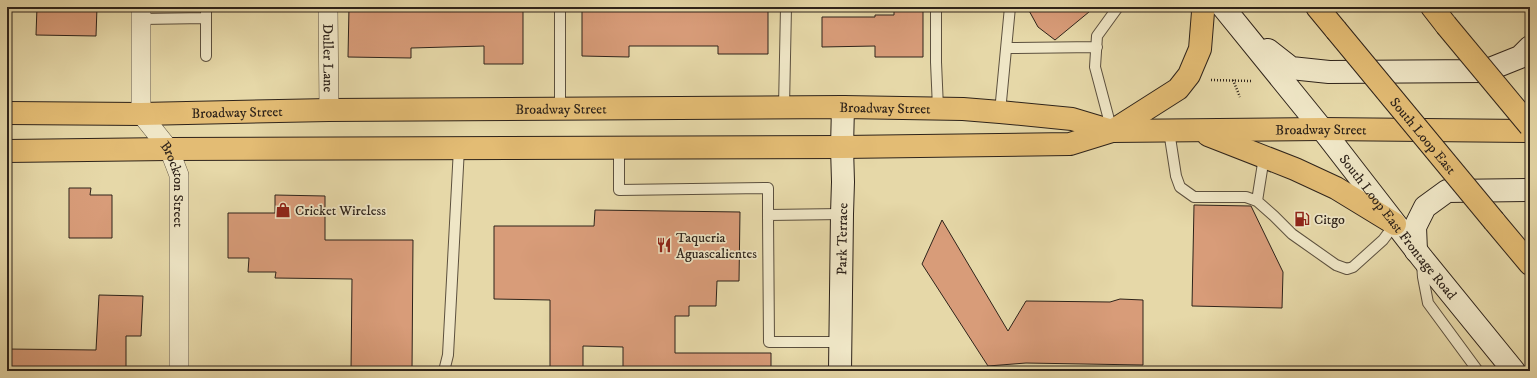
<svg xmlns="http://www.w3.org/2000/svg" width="1537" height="378" font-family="'IM FELL DW Pica',serif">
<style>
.building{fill:#d89c79;stroke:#2e231a}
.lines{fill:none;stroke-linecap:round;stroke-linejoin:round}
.lane-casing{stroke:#5c503e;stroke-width:12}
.street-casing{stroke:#5c503e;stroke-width:20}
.secondary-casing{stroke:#2e231a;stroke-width:24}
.primary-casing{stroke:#2e231a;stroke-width:24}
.highway-casing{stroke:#2e231a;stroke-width:24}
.path{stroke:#2e231a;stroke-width:2.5;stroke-dasharray:1 2;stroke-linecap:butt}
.lane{stroke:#efe6c6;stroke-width:10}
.street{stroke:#efe6c6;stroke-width:19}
.secondary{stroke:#efe6c6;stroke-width:22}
.primary{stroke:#e3bc74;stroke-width:22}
.highway{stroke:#e3bc74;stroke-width:22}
.highway-bridge-casing{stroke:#2e231a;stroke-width:24;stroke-linecap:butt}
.highway-bridge{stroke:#e3bc74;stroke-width:22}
.labels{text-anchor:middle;stroke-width:3.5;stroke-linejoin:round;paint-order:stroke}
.street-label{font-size:14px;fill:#2e231a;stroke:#efe6c6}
.poi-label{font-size:14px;fill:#2e231a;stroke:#efe6c6;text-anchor:start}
</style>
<rect width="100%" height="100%" fill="#e6d8a8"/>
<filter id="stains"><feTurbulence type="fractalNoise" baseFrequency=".005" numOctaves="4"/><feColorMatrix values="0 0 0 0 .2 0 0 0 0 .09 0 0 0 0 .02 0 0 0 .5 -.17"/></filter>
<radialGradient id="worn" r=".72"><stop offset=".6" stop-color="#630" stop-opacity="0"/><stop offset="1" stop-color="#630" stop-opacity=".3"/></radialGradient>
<path class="building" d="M37 7H97L96 36 36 35Z
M349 7H412V11L484 9V7H523V64H484V46L411 48V58L348 57Z
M582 7H768V54H718V46H629V57L582 56Z
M894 7H923V57H875V46L822 47V17H875V15H894Z
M1027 7H1095L1055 40 1038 27Z
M69 188H91L90 195H112V238H69Z
M275 195 325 196V240H413L412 371H351L352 279 275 278 276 272H248L249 258H228V213H275Z
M1194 205 1251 206 1283 272 1282 308 1192 306Z
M595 210 740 212 739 281H717L716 306H689V316H675V353H771V371H623V347L583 346V371H550V300L494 299V226H594Z
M942 220 1008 331 1026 301 1110 302 1120 299 1143 300V365L1026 363 988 366 922 264Z
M99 295 143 296 141 336H126V371H53V368L7 367V349L96 350Z"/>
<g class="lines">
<g class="lane-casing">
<path id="lane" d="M560 7V108
M936 7V62L938 108
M206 18V56
M141 19 206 18V7
M1007 48 1097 47
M784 107 786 7
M1000 112 1010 7
M1112 131 1095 67 1097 36 1118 7
M1169 131 1176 176 1180 187 1194 197H1246L1257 201 1274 216 1292 234 1336 265 1347 269 1353 267 1383 240 1395 224
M619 148V190L768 188V215L842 214
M1257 201 1264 157
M768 215 769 342H841
M1422 264 1423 277 1428 303 1478 371
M444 371 448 355 459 148"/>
</g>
<g class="street-casing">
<g id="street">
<path id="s1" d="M141 7V114L169 149 179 175V371"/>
<path id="s2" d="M328 7 329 110"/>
</g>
</g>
<g class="secondary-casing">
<g id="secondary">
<path id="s3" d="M1223 7 1322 129 1422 258 1514 371"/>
<path d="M1268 50 1291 68 1329 72 1485 71 1520 57 1530 47"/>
<path d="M1416 251 1415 227 1425 207 1447 191 1530 190"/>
<path id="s4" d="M840 371 842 214 843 182 842 147 843 107"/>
</g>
</g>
<g class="primary-casing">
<g id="primary">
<path id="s5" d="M7 113 141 114 329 110 843 107 963 109 1000 112 1072 119 1112 131"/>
<path d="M1112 131 1178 89 1189 75 1200 49 1203 12 1202 7"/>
<path d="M1208 135 1295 169 1336 188 1395 224"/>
<path id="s6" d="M7 151 169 149 842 147 1070 144 1112 131 1322 129 1530 131"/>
</g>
</g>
<g class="highway-casing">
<path id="highway" d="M1317 7 1336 30
M1432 7 1446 25
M1494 221 1530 264"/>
</g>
<path class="path" d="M1211 80 1252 81
M1233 80 1240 97"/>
<use href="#lane" class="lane"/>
<use href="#street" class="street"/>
<use href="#secondary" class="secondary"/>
<use href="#primary" class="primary"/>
<use href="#highway" class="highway"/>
<g class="highway-bridge-casing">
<g id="highway-bridge">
<path d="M1446 25 1530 126"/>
<path id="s7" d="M1336 30 1494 221"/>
</g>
</g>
<use href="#highway-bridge" class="highway-bridge"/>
</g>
<defs>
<g id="shop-bare" transform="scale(1.2)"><path d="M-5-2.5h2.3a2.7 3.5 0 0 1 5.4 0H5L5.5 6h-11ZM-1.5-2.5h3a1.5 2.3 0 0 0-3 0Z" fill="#8f2418" stroke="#efe6c6" stroke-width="2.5" paint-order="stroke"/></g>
<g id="fuel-bare" transform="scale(1.2)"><path d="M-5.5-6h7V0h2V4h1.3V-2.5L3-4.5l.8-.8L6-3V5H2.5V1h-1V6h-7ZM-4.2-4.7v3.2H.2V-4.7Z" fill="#8f2418" stroke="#efe6c6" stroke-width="2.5" paint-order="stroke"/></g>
<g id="restaurant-bare" transform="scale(1.2)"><path d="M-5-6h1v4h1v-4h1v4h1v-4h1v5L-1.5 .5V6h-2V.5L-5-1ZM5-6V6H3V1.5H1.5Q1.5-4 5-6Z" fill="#8f2418" stroke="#efe6c6" stroke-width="2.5" paint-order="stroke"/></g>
</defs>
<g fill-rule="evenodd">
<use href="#shop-bare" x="283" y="210"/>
<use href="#fuel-bare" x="1302" y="219"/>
<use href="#restaurant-bare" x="664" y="245"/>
</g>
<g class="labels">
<g class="street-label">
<text dy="5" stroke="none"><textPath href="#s2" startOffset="51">Duller Lane</textPath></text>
<text dy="5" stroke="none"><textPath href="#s5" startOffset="554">Broadway Street</textPath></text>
<text dy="5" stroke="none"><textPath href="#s5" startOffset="878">Broadway Street</textPath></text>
<text dy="5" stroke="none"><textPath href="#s5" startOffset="230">Broadway Street</textPath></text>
<text dy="5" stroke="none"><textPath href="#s6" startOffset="1316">Broadway Street</textPath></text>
<text dy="5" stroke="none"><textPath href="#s7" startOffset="137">South Loop East</textPath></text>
<text dy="5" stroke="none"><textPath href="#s1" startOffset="188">Brockton Street</textPath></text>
<text dy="5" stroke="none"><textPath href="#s3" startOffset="281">South Loop East Frontage Road</textPath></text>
<text dy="5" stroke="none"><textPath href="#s4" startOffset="132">Park Terrace</textPath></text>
</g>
<g class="poi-label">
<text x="295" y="215">Cricket Wireless</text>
<text x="1314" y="224">Citgo</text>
<text x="676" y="242">Taqueria<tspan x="676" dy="16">Aguascalientes</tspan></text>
</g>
</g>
<rect width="1537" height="378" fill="none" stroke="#e6d8a8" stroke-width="24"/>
<rect x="8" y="8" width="1521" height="362" fill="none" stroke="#2e231a" stroke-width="2"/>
<rect x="12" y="12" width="1513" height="354" fill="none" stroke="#2e231a"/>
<rect width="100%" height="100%" filter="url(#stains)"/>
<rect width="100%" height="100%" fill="url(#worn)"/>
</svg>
